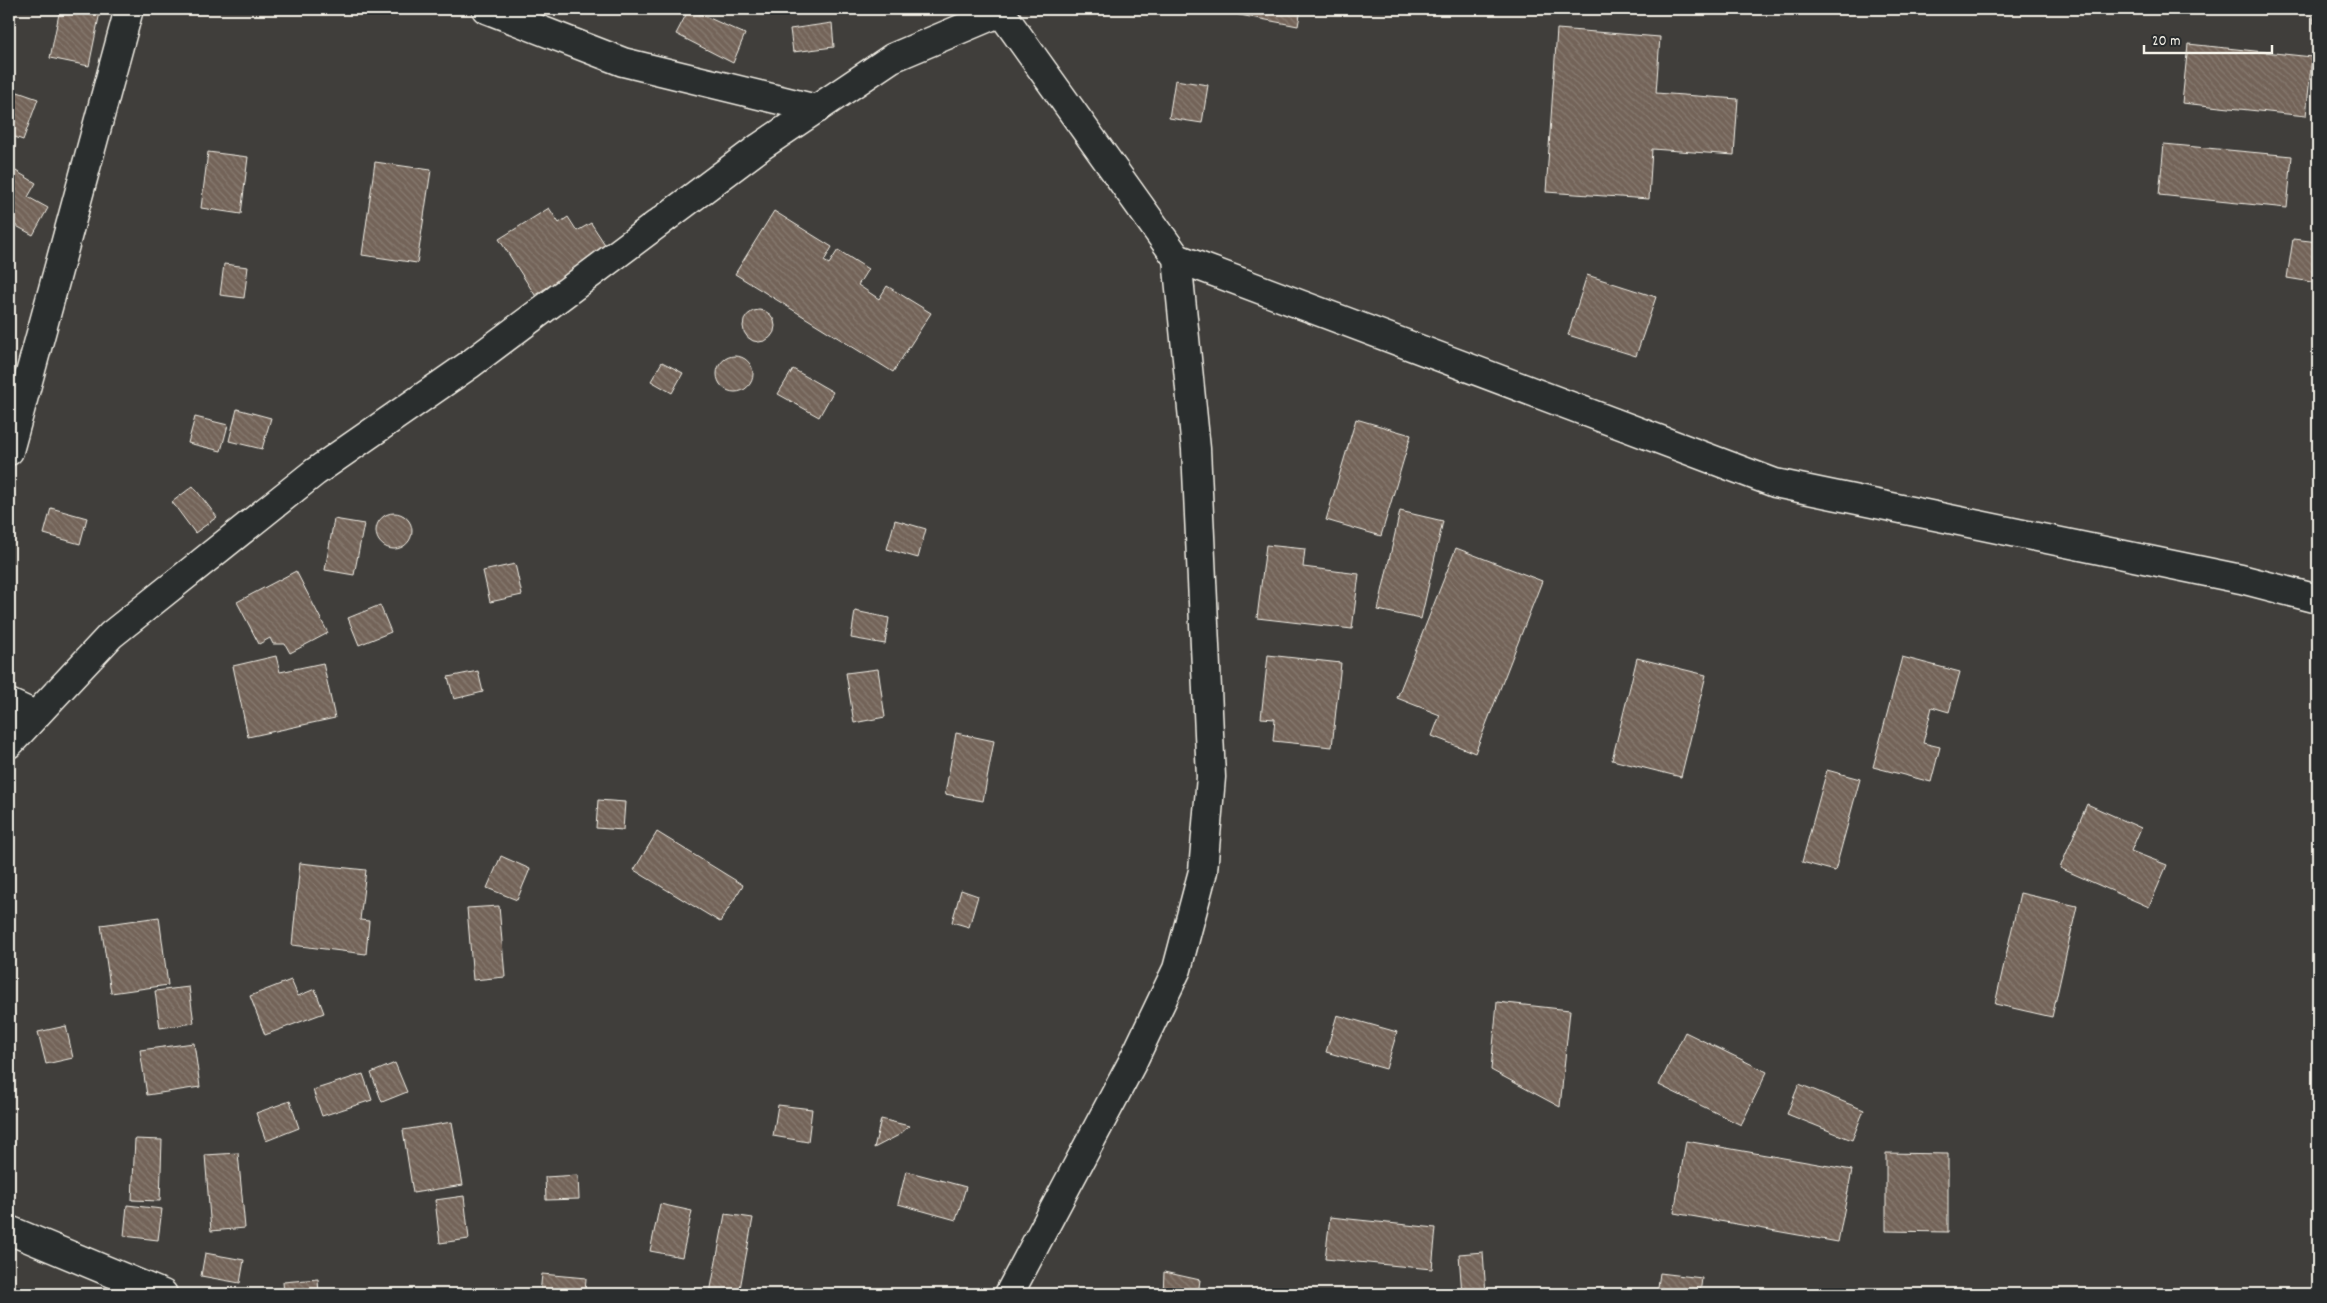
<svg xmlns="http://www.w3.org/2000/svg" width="2327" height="1303" font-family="Dekko,sans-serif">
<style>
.building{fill:url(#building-back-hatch);stroke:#f4f1e8}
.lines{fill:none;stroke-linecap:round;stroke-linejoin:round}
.minor-casing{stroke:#f4f1e8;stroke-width:31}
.minor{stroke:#2a2d2e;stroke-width:28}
</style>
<defs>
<pattern id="building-back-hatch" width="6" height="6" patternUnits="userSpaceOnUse" patternTransform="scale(1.25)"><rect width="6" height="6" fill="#736459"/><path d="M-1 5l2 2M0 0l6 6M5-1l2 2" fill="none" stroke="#887b71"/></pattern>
</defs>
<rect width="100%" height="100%" fill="#403e3b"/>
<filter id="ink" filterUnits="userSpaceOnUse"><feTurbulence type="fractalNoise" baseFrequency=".02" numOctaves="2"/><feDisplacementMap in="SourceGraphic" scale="10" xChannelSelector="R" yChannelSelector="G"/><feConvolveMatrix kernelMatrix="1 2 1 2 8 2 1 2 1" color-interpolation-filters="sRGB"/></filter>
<g filter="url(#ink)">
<path class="building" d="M60 9H87L100 12 89 66 50 58Z
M689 9 745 34 733 63 676 34Z
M1208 9H1301L1298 26Z
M2315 9H2318V23H2313Z
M832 23 834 47 793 52 790 29Z
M1557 29 1660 37 1656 93 1738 99 1734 155 1652 149 1649 199 1546 192Z
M2188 44 2312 57 2306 116 2182 103Z
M1175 80 1208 85 1202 123 1169 118Z
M9 89 38 99 23 140 9 135Z
M2164 144 2292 156 2287 208 2159 195Z
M208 152 248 157 241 214 201 208Z
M375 162 431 170 417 263 362 255Z
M9 167 36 183 28 197 48 208 33 235 9 222Z
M549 208 559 223 568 217 577 231 591 223 608 249 535 295 499 239Z
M774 211 832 247 824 261 829 264 838 250 868 269 858 285 879 299 887 286 931 313 893 372 735 274Z
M2293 239 2318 242V283L2287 278Z
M224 264 248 267 244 298 220 295Z
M1587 275 1656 297 1636 356 1568 335Z
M743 326a16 16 0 1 1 32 0a16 16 0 1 1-32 0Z
M717 374a18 18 0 1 1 36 0a18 18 0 1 1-36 0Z
M662 362 683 373 672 393 651 381Z
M793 369 833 392 819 417 778 394Z
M237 409 271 418 262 449 229 441Z
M195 417 228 425 221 451 188 443Z
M1356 419 1411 435 1381 536 1326 520Z
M193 486 217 517 195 533 172 502Z
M51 508 87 518 80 544 44 534Z
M1400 511 1443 521 1421 619 1378 610Z
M376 531a18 18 0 1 1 36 0a18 18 0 1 1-36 0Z
M334 519 364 524 354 575 325 570Z
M895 520 926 529 918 558 887 549Z
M1266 545 1305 549 1303 567 1359 574 1352 629 1257 618Z
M1456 548 1542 581 1475 753 1432 736 1440 715 1397 698Z
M515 564 522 595 490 602 483 571Z
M296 571 328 633 290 653 285 644H273L270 638 259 644 237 602Z
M380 605 391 632 359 645 348 618Z
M855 611 889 618 885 644 851 638Z
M1268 655 1341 663 1332 747 1273 741 1275 719 1261 718Z
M276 656 280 672 323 663 335 718 248 737 233 666Z
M1902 657 1960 672 1949 712 1932 707 1923 743 1940 747 1931 782 1873 767Z
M1637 658 1706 675 1681 777 1612 760Z
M878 669 885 717 854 723 846 673Z
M478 671 483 692 454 699 448 677Z
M956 733 994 741 983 801 945 794Z
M1827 770 1860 779 1835 871 1802 862Z
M598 800 625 802 623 830 596 828Z
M2087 804 2141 828 2131 851 2167 865 2149 907 2060 868Z
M657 832 743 885 720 922 634 870Z
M501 856 530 869 517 900 487 888Z
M300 863 366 870 360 920 369 921 366 954 292 945Z
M961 890 978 896 969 927 952 922Z
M2020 893 2077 906 2052 1017 1995 1004Z
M499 906 505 977 473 980 467 908Z
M159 917 168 985 111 993 101 925Z
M291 980 298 996 315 989 324 1013 265 1035 250 996Z
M189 987 194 1023 160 1028 155 991Z
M1497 1002 1570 1010 1560 1107 1491 1070Z
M1337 1015 1397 1032 1386 1069 1326 1052Z
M66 1026 73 1058 46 1064 38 1032Z
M1685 1032 1767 1072 1741 1125 1659 1085Z
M194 1043 200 1087 147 1095 140 1050Z
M395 1063 407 1092 382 1102 371 1073Z
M363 1074 372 1100 322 1116 313 1090Z
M1799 1084 1864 1110 1852 1140 1787 1114Z
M290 1101 299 1128 266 1141 256 1113Z
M778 1105 812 1109 808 1142 773 1136Z
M881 1119 909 1126 899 1135 874 1148Z
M452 1122 463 1185 413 1193 403 1130Z
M135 1139 162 1140 160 1201 132 1200Z
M1686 1141 1852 1170 1838 1242 1674 1213Z
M238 1153 245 1228 211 1231 205 1155Z
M1886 1153 1948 1154V1232L1886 1231Z
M906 1171 966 1187 956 1220 898 1204Z
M578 1175 579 1199 546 1200 545 1177Z
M464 1196 469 1239 440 1243 435 1200Z
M660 1204 692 1211 682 1257 650 1251Z
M127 1205 162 1209 158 1240 124 1236Z
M725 1214 753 1218 739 1294 710 1293Z
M1330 1217 1436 1228 1432 1269 1325 1259Z
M1483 1252 1486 1294H1462L1459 1254Z
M205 1253 244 1260 240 1283 201 1276Z
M1164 1272 1200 1280 1198 1294H1163Z
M1660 1273 1702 1278 1700 1294H1657Z
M542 1274 586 1278 585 1294H540Z
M318 1279 319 1294H284L283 1282Z"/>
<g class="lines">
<g class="minor-casing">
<path id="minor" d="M486 9 623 62 817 109
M1003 9 1001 12 1177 258 1196 449 1211 777 1203 871 1177 969 1132 1063 1009 1294
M1177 258 1775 483 2241 579 2318 599
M9 451 129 9
M9 703 35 715
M9 744 111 635 315 472 469 365 760 147 892 58 1001 12
M9 1230 163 1294"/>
</g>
<use href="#minor" class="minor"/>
</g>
</g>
<rect width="2327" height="1303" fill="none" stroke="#2a2d2e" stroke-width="30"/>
<rect x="15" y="15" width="2297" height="1273" fill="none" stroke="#f4f1e8" stroke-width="2" filter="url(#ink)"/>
<path d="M2144 45v8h128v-8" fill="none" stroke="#f4f1e8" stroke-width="2.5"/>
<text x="2152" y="45" font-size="15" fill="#f4f1e8" stroke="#2a2d2e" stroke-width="4" paint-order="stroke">20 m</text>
</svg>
